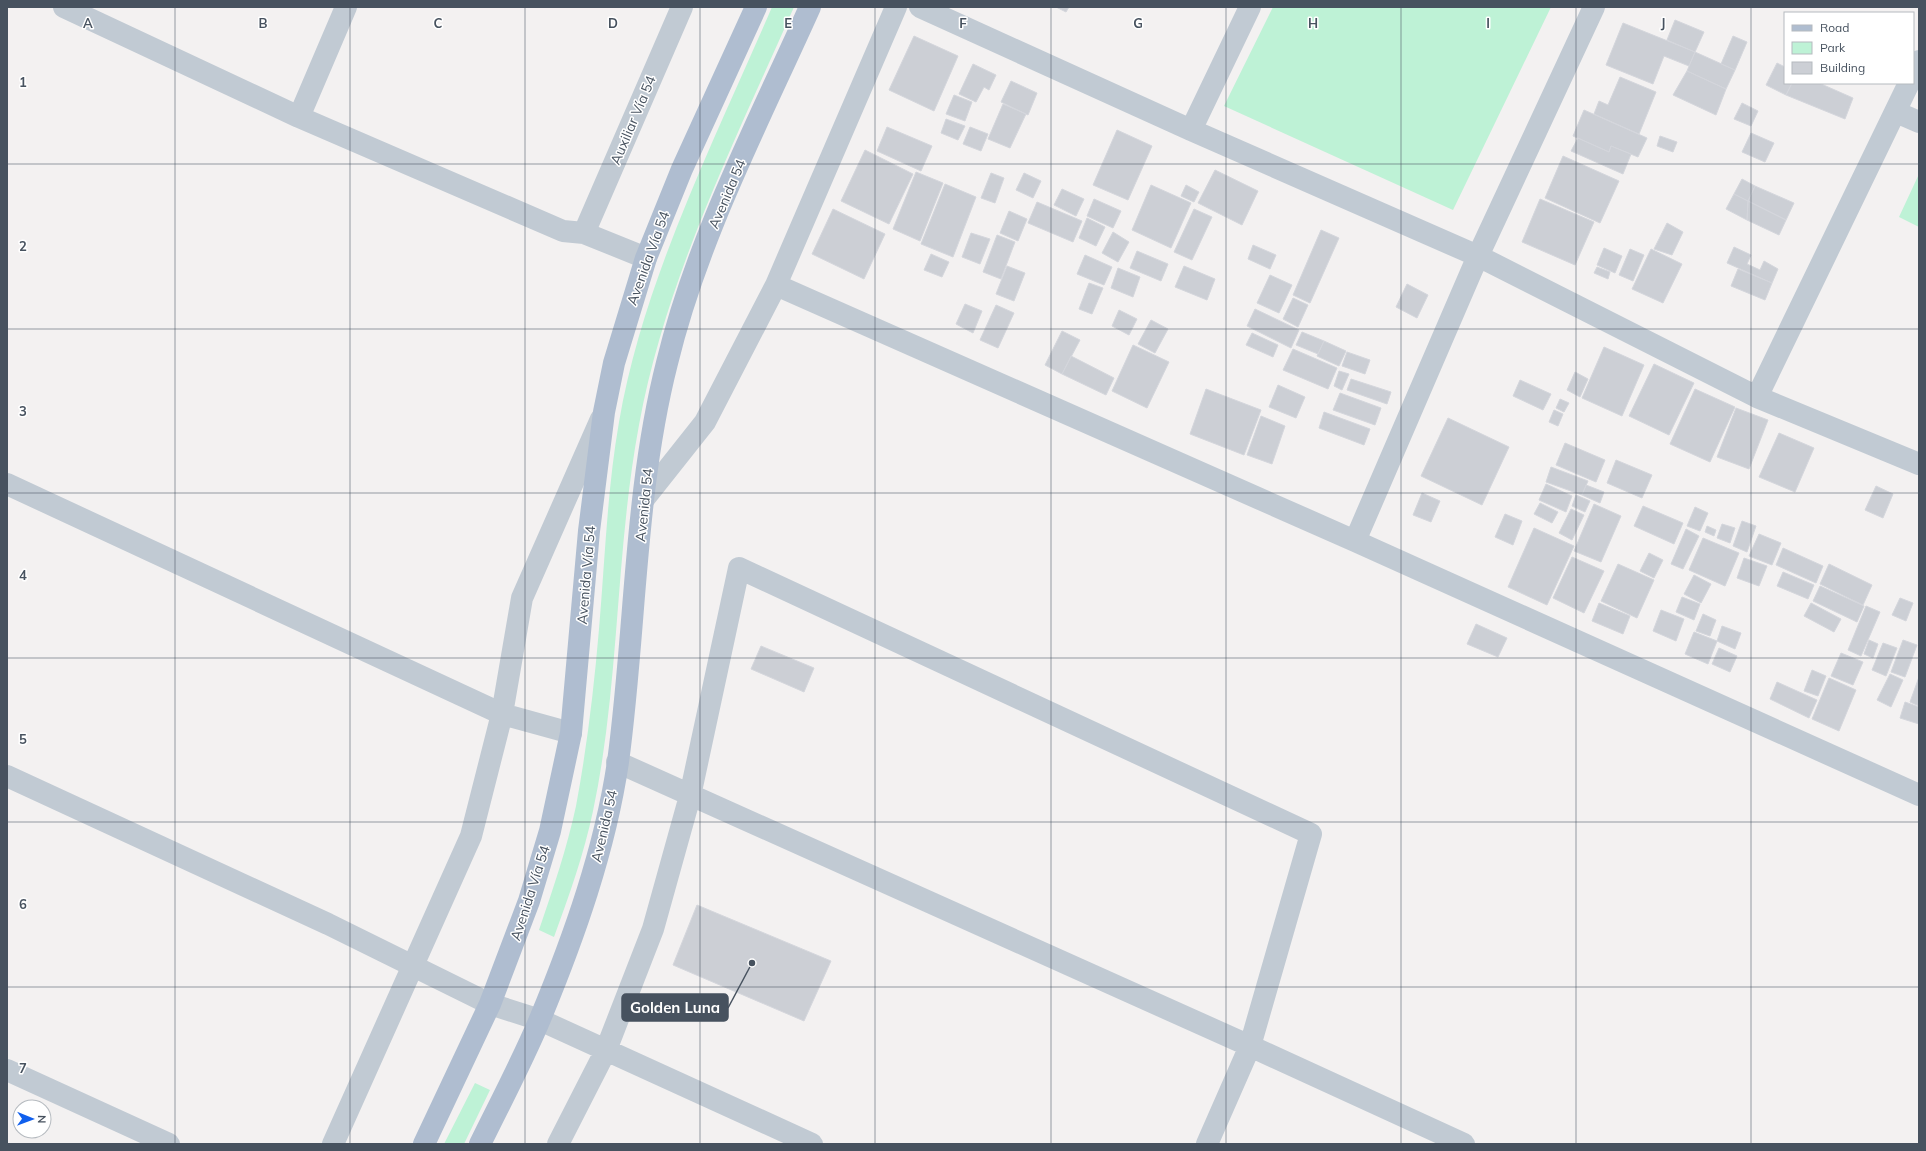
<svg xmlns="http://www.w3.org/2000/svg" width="1926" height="1151" font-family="Mulish,sans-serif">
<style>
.green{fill:#bef2d6}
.building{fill:#cccfd5;stroke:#d4d6dc}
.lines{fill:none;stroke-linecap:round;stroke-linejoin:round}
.minor{stroke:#c1cad3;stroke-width:22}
.major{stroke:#afbdd0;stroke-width:22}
.grid{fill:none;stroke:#47525f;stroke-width:1;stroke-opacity:0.55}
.labels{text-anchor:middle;stroke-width:3;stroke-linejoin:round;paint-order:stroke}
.street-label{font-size:14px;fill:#47525f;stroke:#fff}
.grid-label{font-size:13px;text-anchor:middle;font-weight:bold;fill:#47525f;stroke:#fff;stroke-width:3;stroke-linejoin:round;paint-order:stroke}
.leader{fill:none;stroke:#47525f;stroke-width:1.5}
.callout-dot{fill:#47525f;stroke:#fff;stroke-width:1.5}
.callout{fill:#47525f;stroke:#47525f;stroke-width:1.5}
.callout-label{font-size:15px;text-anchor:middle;font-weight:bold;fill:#fff}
</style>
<rect width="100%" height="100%" fill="#f3f1f1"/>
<path class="green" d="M772 7H794C734 143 666 278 639 425 615 553 620 684 593 811 584 854 569 896 554 937L539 930C553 889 567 848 576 806 587 747 594 688 599 629 605 560 607 491 619 422 643 281 715 139 772 7Z
M1273 7H1551L1453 210 1224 106Z
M1919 174V227L1899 217Z
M475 1083 490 1090 464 1144H444Z"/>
<path class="building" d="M1056 7H1069L1066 12Z
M1675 20 1704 32 1695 52 1667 40Z
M1623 23 1695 52 1689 66 1664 56 1653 84 1606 65Z
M914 36 958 56 934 111 889 90Z
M1733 36 1747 42 1735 70 1721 64Z
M1695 52 1735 70 1726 89 1687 71Z
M1777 63 1785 67V83H1792L1786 95 1766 85Z
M973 64 996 75 989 90 984 87 976 102 959 94Z
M1687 71 1726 89 1716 115 1673 95Z
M1620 77 1656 92 1639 134 1594 114 1599 101 1608 105Z
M1011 81 1037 93 1028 115 1001 102Z
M1792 83H1819L1853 98 1845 119 1786 95Z
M954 95 972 102 965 121 946 114Z
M1742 103 1758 111 1751 126 1734 119Z
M1003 104 1026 114 1010 148 988 139Z
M1584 110 1647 138 1638 157 1611 146 1609 152 1573 136Z
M946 119 965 126 958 140 941 133Z
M887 127 932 146 921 171 877 151Z
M970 127 988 134 981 151 963 144Z
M1117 130 1152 146 1128 200 1093 185Z
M1751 133 1774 143 1765 162 1742 152Z
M1660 136 1677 142 1673 152 1657 146Z
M1578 138 1609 152 1611 146 1631 154 1623 174 1571 151Z
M865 150 913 174 889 224 841 201Z
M1563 156 1619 181 1600 223 1545 198Z
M1215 170 1258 191 1242 225 1198 203Z
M916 172 943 183 920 241 893 229Z
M991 173 1004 178 995 203 981 198Z
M1024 173 1041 181 1033 198 1016 190Z
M1742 179 1755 186 1748 201 1734 194Z
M945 184 976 197 953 257 921 244Z
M1151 185 1191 203 1171 248 1132 230Z
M1186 185 1199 192 1194 202 1181 196Z
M1755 186 1794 203 1786 220 1748 201Z
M1062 189 1084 199 1076 216 1054 205Z
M1734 194 1748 201 1747 220 1726 209Z
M1094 199 1121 211 1113 228 1087 216Z
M1540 199 1594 222 1575 265 1522 242Z
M1748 201 1786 220 1779 235 1747 220Z
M1037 202 1082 221 1073 242 1028 223Z
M833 209 885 234 864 279 812 254Z
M1194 209 1212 217 1192 260 1174 252Z
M1009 211 1027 219 1018 241 1000 233Z
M1087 218 1105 227 1096 246 1079 238Z
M1667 223 1683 232 1672 255 1654 249Z
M1321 230 1339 238 1310 303 1293 295Z
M1113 232 1129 242 1118 262 1102 253Z
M971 233 990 239 980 264 962 257Z
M997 235 1015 242 1001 279 983 272Z
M1253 245 1276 255 1270 269 1248 259Z
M1734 247 1751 255 1747 264 1760 270 1764 261 1778 269 1772 283 1727 263Z
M1604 248 1622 256 1615 273 1597 265Z
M1630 249 1644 255 1633 281 1619 275Z
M1651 249 1682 264 1663 303 1632 289Z
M1137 251 1168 264 1161 281 1130 268Z
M931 254 949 262 942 277 924 270Z
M1085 255 1112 267 1104 285 1077 274Z
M1007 266 1025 273 1014 301 996 294Z
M1184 266 1215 279 1207 300 1175 287Z
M1597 267 1610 272 1608 279 1594 273Z
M1118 268 1140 277 1133 297 1111 288Z
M1738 269 1772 283 1765 300 1731 286Z
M1270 275 1292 285 1279 313 1257 303Z
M1089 283 1103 288 1092 314 1079 309Z
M1407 284 1428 295 1417 318 1396 307Z
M1293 298 1308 305 1298 327 1283 319Z
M965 304 982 311 973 333 956 324Z
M996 305 1014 313 998 348 980 340Z
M1255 309 1299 330 1291 348 1247 326Z
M1119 310 1137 319 1129 335 1112 326Z
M1151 320 1168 329 1155 353 1138 344Z
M1062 331 1080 340 1062 374 1045 365Z
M1302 332 1324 341 1318 354 1296 345Z
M1252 333 1278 345 1273 357 1246 345Z
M1324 341 1346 351 1339 366 1317 356Z
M1133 345 1169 362 1147 408 1112 391Z
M1604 347 1644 365 1622 416 1582 398Z
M1293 349 1337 368 1328 389 1283 370Z
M1347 352 1370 360 1365 374 1342 366Z
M1071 356 1114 378 1106 395 1062 374Z
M1654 364 1694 383 1669 435 1629 416Z
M1339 371 1349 374 1342 390 1334 386Z
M1575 372 1588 379 1580 397 1567 390Z
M1351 379 1391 392 1387 404 1347 390Z
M1520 380 1551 394 1543 410 1513 396Z
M1278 385 1305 397 1296 418 1269 407Z
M1206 389 1261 410 1244 455 1190 434Z
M1695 389 1735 407 1710 462 1670 444Z
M1340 393 1381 408 1375 425 1333 410Z
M1560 399 1569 403 1564 412 1556 408Z
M1736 408 1768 420 1749 469 1717 457Z
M1554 410 1563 414 1558 426 1549 422Z
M1324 412 1370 429 1364 445 1319 428Z
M1261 416 1285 426 1272 464 1247 455Z
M1448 418 1509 447 1482 505 1421 476Z
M1779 433 1814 448 1795 492 1759 477Z
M1565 443 1605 460 1596 482 1556 465Z
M1616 460 1652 475 1642 498 1607 483Z
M1551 467 1588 481 1582 495 1546 482Z
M1546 484 1572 496 1566 512 1539 500Z
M1586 485 1604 492 1600 503 1582 495Z
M1876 486 1893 494 1883 518 1865 510Z
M1422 493 1440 501 1431 522 1413 515Z
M1576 495 1590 501 1585 512 1572 506Z
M1540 503 1558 512 1552 523 1534 514Z
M1594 504 1621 516 1601 562 1574 551Z
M1643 506 1683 523 1674 544 1634 526Z
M1695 507 1708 513 1700 531 1687 526Z
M1571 509 1584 515 1572 540 1559 533Z
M1505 514 1522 521 1513 545 1495 537Z
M1742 521 1756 526 1747 552 1733 546Z
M1722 524 1735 528 1730 543 1717 538Z
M1707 526 1716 530 1714 536 1705 532Z
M1534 528 1574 546 1547 605 1508 587Z
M1686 529 1699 536 1683 569 1671 564Z
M1759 534 1781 543 1772 565 1749 556Z
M1703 538 1739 553 1725 586 1689 570Z
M1783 548 1823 566 1816 583 1776 565Z
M1649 553 1663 560 1654 578 1640 571Z
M1572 557 1604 571 1584 613 1553 598Z
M1744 558 1767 566 1759 586 1737 578Z
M1618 564 1654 580 1637 618 1601 601Z
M1829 564 1872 585 1863 605 1820 584Z
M1783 572 1814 585 1808 599 1777 586Z
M1694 575 1711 584 1701 603 1684 594Z
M1820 586 1864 606 1857 622 1813 601Z
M1682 597 1700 604 1694 620 1676 612Z
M1900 598 1913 603 1906 621 1892 615Z
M1599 603 1630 616 1623 634 1592 621Z
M1811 603 1841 619 1834 632 1804 616Z
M1866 606 1880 612 1861 656 1848 650Z
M1661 610 1684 619 1676 641 1653 631Z
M1703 614 1716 620 1710 636 1696 631Z
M1476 624 1507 638 1498 657 1467 644Z
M1722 626 1741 633 1735 649 1717 641Z
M1694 632 1717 641 1708 664 1685 654Z
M1869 640 1878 644 1873 658 1864 654Z
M1903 640 1917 645 1905 677 1891 672Z
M1883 643 1897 648 1886 676 1872 670Z
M761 646 814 668 804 692 751 669Z
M1719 648 1737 656 1730 672 1712 664Z
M1841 653 1863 662 1853 685 1831 676Z
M1812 670 1826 676 1818 696 1804 691Z
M1890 674 1903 680 1891 707 1877 700Z
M1919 677V706L1910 702Z
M1829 678 1856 690 1839 731 1812 719Z
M1777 682 1817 700 1809 718 1770 699Z
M1905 702 1919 707V724L1900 718Z
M697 905 831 961 804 1021 673 965Z"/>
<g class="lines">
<path class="minor" d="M64 7 299 117 563 231 584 233 646 258
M920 7 1191 130 1478 256 1757 397 1919 464
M1913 74 1919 61
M1896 112 1919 122
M299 117 346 7
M1191 130 1250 7
M584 233 682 7
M776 285 1355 541 1919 795
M1757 397 1909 83
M7 484 502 714 571 733
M644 499 705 422 776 285 896 7
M1355 541 1478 256 1594 7
M617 762 1250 1046 1464 1144
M7 776 328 924 490 1004 540 1020 812 1144
M7 1070 169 1144
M333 1144 471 836 502 714 522 598 601 419
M558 1144 606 1050 653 929 690 796 739 568 1311 834 1250 1046 1207 1144"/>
<path class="major" d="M424 1144 490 1004 529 901 550 831 571 733 589 531 604 412 614 363 646 258 682 169 756 7
M480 1144C500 1103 522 1062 540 1019 574 937 605 850 618 762 636 629 634 493 667 363 697 239 758 123 810 7"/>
</g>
<path class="grid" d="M175 7V1144M350 7V1144M525 7V1144M700 7V1144M875 7V1144M1051 7V1144M1226 7V1144M1401 7V1144M1576 7V1144M1751 7V1144M7 164H1919M7 329H1919M7 493H1919M7 658H1919M7 822H1919M7 987H1919"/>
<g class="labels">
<g class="street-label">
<text transform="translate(633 120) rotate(-67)" y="5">Auxiliar Vía 54</text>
<text transform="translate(727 194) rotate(-67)" y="5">Avenida 54</text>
<text transform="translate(648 258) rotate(-70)" y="5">Avenida Vía 54</text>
<text transform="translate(644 505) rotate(-84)" y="5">Avenida 54</text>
<text transform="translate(586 575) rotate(-85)" y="5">Avenida Vía 54</text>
<text transform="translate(604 826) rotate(-77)" y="5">Avenida 54</text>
<text transform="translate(530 893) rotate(-72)" y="5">Avenida Vía 54</text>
</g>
</g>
<g class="grid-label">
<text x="88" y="28">A</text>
<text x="263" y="28">B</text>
<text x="438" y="28">C</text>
<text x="613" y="28">D</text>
<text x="788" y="28">E</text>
<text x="963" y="28">F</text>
<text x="1138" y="28">G</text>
<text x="1313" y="28">H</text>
<text x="1488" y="28">I</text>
<text x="1663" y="28">J</text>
<text x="23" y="87">1</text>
<text x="23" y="251">2</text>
<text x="23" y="416">3</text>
<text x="23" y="580">4</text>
<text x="23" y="744">5</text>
<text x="23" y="909">6</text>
<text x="23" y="1073">7</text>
</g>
<path class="leader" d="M752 963L728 1008"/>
<circle class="callout-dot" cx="752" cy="963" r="4"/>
<rect class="callout" x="622" y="994" width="106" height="27" rx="4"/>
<g class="callout-label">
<text x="675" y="1013">Golden Luna</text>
</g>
<rect width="1926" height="1151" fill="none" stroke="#47525f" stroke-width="16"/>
<rect x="1784" y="12" width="130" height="72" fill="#ffffff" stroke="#b5babf"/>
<rect x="1792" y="25" width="20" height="6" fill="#afbdd0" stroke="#b5babf"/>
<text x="1820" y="32" font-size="12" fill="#47525f">Road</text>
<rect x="1792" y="42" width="20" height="12" fill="#bef2d6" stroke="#b5babf"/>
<text x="1820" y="52" font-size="12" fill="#47525f">Park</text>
<rect x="1792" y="62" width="20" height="12" fill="#cccfd5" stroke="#b5babf"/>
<text x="1820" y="72" font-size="12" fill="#47525f">Building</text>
<g transform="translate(32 1119) rotate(91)"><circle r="19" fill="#ffffff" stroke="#b5babf"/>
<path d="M0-3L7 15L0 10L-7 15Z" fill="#105fed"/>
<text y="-6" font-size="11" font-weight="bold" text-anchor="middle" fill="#47525f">N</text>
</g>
</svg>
